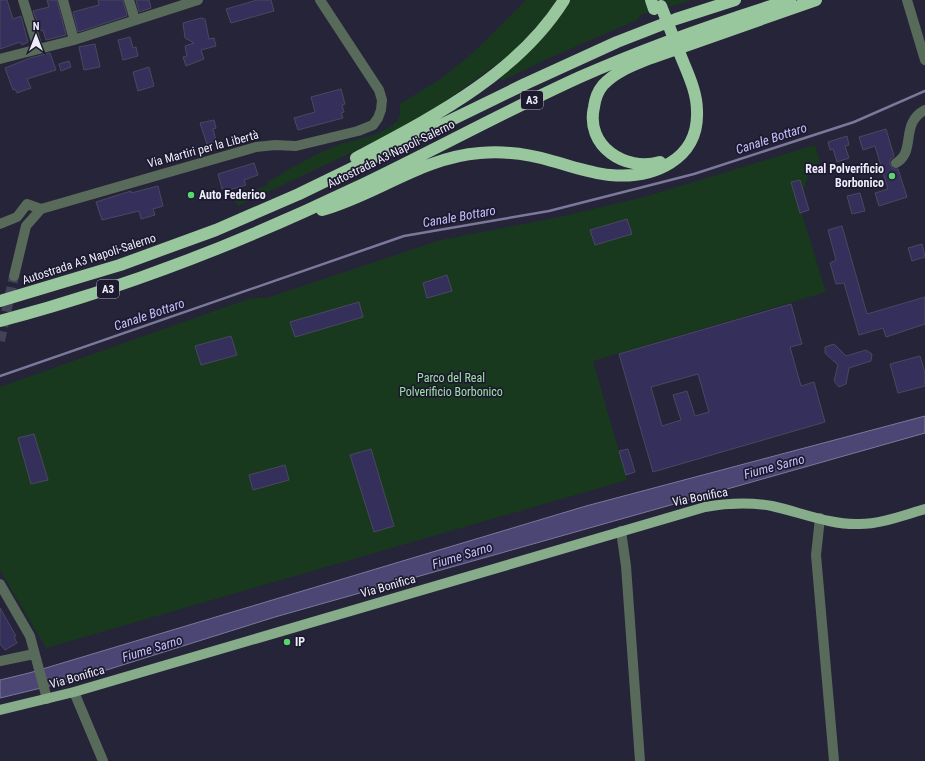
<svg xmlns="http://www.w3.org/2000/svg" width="925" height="761" font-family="'Roboto Condensed',sans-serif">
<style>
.green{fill:#19391e}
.water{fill:#4b4674;stroke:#7b789c}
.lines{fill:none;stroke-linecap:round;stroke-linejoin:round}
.stream{stroke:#7b789c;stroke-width:2.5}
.building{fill:#352f5b;stroke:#49485f;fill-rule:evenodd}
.minor-tunnel{stroke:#444256;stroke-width:10;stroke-dasharray:10 5;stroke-linecap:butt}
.minor{stroke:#586a59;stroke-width:10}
.major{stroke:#86ac8a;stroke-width:10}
.highway{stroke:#99c79d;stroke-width:12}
.highway-bridge{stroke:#99c79d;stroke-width:12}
.poi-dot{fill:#59d56f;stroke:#1d1a2f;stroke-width:1.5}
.labels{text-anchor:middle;stroke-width:3.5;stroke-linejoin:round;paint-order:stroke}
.shield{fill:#1d1a2f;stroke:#aeadbd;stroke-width:1}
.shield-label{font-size:11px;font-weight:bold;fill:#ececfa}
.street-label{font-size:12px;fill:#ececfa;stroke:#1d1a2f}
.poi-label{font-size:12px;font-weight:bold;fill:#ececfa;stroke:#1d1a2f;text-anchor:start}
.park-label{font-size:12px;fill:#9ee0a4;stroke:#1d1a2f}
.water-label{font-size:13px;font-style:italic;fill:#c5c0fd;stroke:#1d1a2f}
</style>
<rect width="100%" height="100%" fill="#262439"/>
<path class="green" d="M526 0H556L549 12 513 52 436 108 410 125 238 206 235 201 268 184V182C288 170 309 157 331 148 352 138 379 139 396 122 401 118 400 110 400 104L442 78 474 52Z
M570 0H647L651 11 639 16V19L545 60 502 81 500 76Z
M666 0H691L669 7Z
M815 145 820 161 809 172 805 187 802 188 800 180 792 182 826 292 593 361 627 480 46 648 0 570V387L251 298H267L441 240 564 216 644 197Z"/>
<path class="water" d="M925 416V433L275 617 78 679 0 698V680L29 673 586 506Z"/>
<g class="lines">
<path class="stream" d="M0 376 404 236 549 211 694 174 854 122 925 91"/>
</g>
<path class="building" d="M0 0H7L13 19 21 16 28 42 22 45 20 42 0 49Z
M47 0H57L66 35 46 40 43 30 41 31 33 11 49 7Z
M98 0H123L127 16 78 32 73 12 99 5Z
M136 0H149L151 8 139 12Z
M257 0H271L274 11 231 23 226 9Z
M201 18 205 19 209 39 214 38 216 46 201 50 204 59 186 66 183 57 187 56 185 46 194 43 185 38 183 23Z
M130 37 133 48 136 47 138 56 123 60 118 40Z
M95 44 100 67 84 70 79 47Z
M50 53 56 70 27 79 31 88 17 93 15 89 13 90 5 68 30 58Z
M69 61 71 67 61 71 59 64Z
M149 67 154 86 138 91 133 72Z
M341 89 345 104 342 105 344 112 341 113 343 118 298 130 294 118 315 112 311 97Z
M214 120 216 128 213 129 216 141 207 144 200 123Z
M886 129 894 156 890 160V164L893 169H898L907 197 879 206 875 193 888 189 875 146 863 150 859 137Z
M847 136 849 145 845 146 849 158 837 162 833 149 830 150 828 142Z
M254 163 258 175 244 180 246 185 225 191 224 188 222 189 218 174Z
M800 180 809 210 800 213 791 182Z
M158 186 163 206 153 209 155 215 141 219 139 211 102 220 96 202 131 191V193Z
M860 193 865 211 852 214 847 196Z
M627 219 632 234 595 245 590 230Z
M842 226 867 314 925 297V324L886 337 883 328 859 335 844 283 836 284 830 263 836 260 828 230Z
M922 244 925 257 912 261 908 248Z
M447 275 452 291 427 298 423 283Z
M359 302 363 317 295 337 290 322Z
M791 304 802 344 790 347 801 386 814 382 825 422 653 472 619 354ZM698 374 709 412 695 416 687 391 673 395 681 420 662 426 651 387Z
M231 336 237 355 201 365 195 346Z
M834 344 846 356 866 350 872 354 871 361 849 368 846 384 839 387 834 381 838 365 825 353V347Z
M920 356 925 373V386L898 393 890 364Z
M34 434 48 480 31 484 18 438Z
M371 449 394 526 374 532 350 455Z
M628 449 635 472 626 475 619 451Z
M285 465 289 480 253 490 249 475Z
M0 608 16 636 14 637 17 643 5 650 0 644Z"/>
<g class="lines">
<path class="minor-tunnel" d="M0 341 14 276"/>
<path class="minor" d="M23 0 38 48
M63 0 74 40
M129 0 135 20
M907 0 925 60
M0 59 74 40 198 0
M896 163C917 151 899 124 925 110
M0 224 17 217 27 204 41 209
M14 276 26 226 41 209 256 147 275 145 296 146 358 131 373 125 378 118 381 110 382 100 379 90 320 0
M820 518 816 555 834 761
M621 531 626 566 640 761
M0 584 30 636 47 699
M0 661 34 654
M74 692 103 761"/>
<path class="major" d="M0 710 74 692 705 507C727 503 749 502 772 506 800 512 830 525 859 524 881 524 904 515 925 509"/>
<path class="highway" d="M651 0 654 9
M356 158C431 118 517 75 564 0
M660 162C625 172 585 146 594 107 595 99 598 91 603 85 616 71 634 65 651 58L816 0
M322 210C376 195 423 157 480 153 504 151 529 154 552 161 571 166 590 173 610 175 653 179 699 160 697 111 697 91 687 72 680 54
M0 301 120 265 216 230 299 194 525 84 617 42 676 19 735 0
M0 321C122 289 240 243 353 189 429 153 503 112 580 77 648 47 719 22 790 0"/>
<path class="highway-bridge" d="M661 6 680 54"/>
</g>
<g class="poi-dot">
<circle cx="892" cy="176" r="4"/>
<circle cx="191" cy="195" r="4"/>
<circle cx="287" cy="642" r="4"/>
</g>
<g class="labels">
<g class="shield">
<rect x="521" y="91" width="22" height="18" rx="3"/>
<rect x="97" y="280" width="22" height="18" rx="3"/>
</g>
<g class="shield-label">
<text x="532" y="104">A3</text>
<text x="108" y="293">A3</text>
</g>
<g class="street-label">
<text transform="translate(203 149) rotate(-15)" y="4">Via Martiri per la Libertà</text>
<text transform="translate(391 154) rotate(-26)" y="4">Autostrada A3 Napoli-Salerno</text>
<text transform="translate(89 259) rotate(-18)" y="4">Autostrada A3 Napoli-Salerno</text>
<text transform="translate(700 497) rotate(-11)" y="4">Via Bonifica</text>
<text transform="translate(388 586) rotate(-16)" y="4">Via Bonifica</text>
<text transform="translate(77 677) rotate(-16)" y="4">Via Bonifica</text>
</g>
<g class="poi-label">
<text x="884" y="173" text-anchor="end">Real Polverificio<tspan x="884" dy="14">Borbonico</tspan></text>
<text x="199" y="199">Auto Federico</text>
<text x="295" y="646">IP</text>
</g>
<g class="park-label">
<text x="451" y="382">Parco del Real<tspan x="451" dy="14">Polverificio Borbonico</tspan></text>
</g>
<g class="water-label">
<text transform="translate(771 138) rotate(-18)" y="5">Canale Bottaro</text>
<text transform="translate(459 216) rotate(-10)" y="5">Canale Bottaro</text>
<text transform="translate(149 314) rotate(-19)" y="5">Canale Bottaro</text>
<text transform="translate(774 466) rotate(-15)" y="5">Fiume Sarno</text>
<text transform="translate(462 555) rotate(-17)" y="5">Fiume Sarno</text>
<text transform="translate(152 648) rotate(-17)" y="5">Fiume Sarno</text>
</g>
</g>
<g transform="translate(36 36)" stroke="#1d1a2f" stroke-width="3" paint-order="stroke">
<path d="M0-3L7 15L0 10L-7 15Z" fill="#ececfa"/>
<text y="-6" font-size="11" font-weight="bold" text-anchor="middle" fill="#ececfa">N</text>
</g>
</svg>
